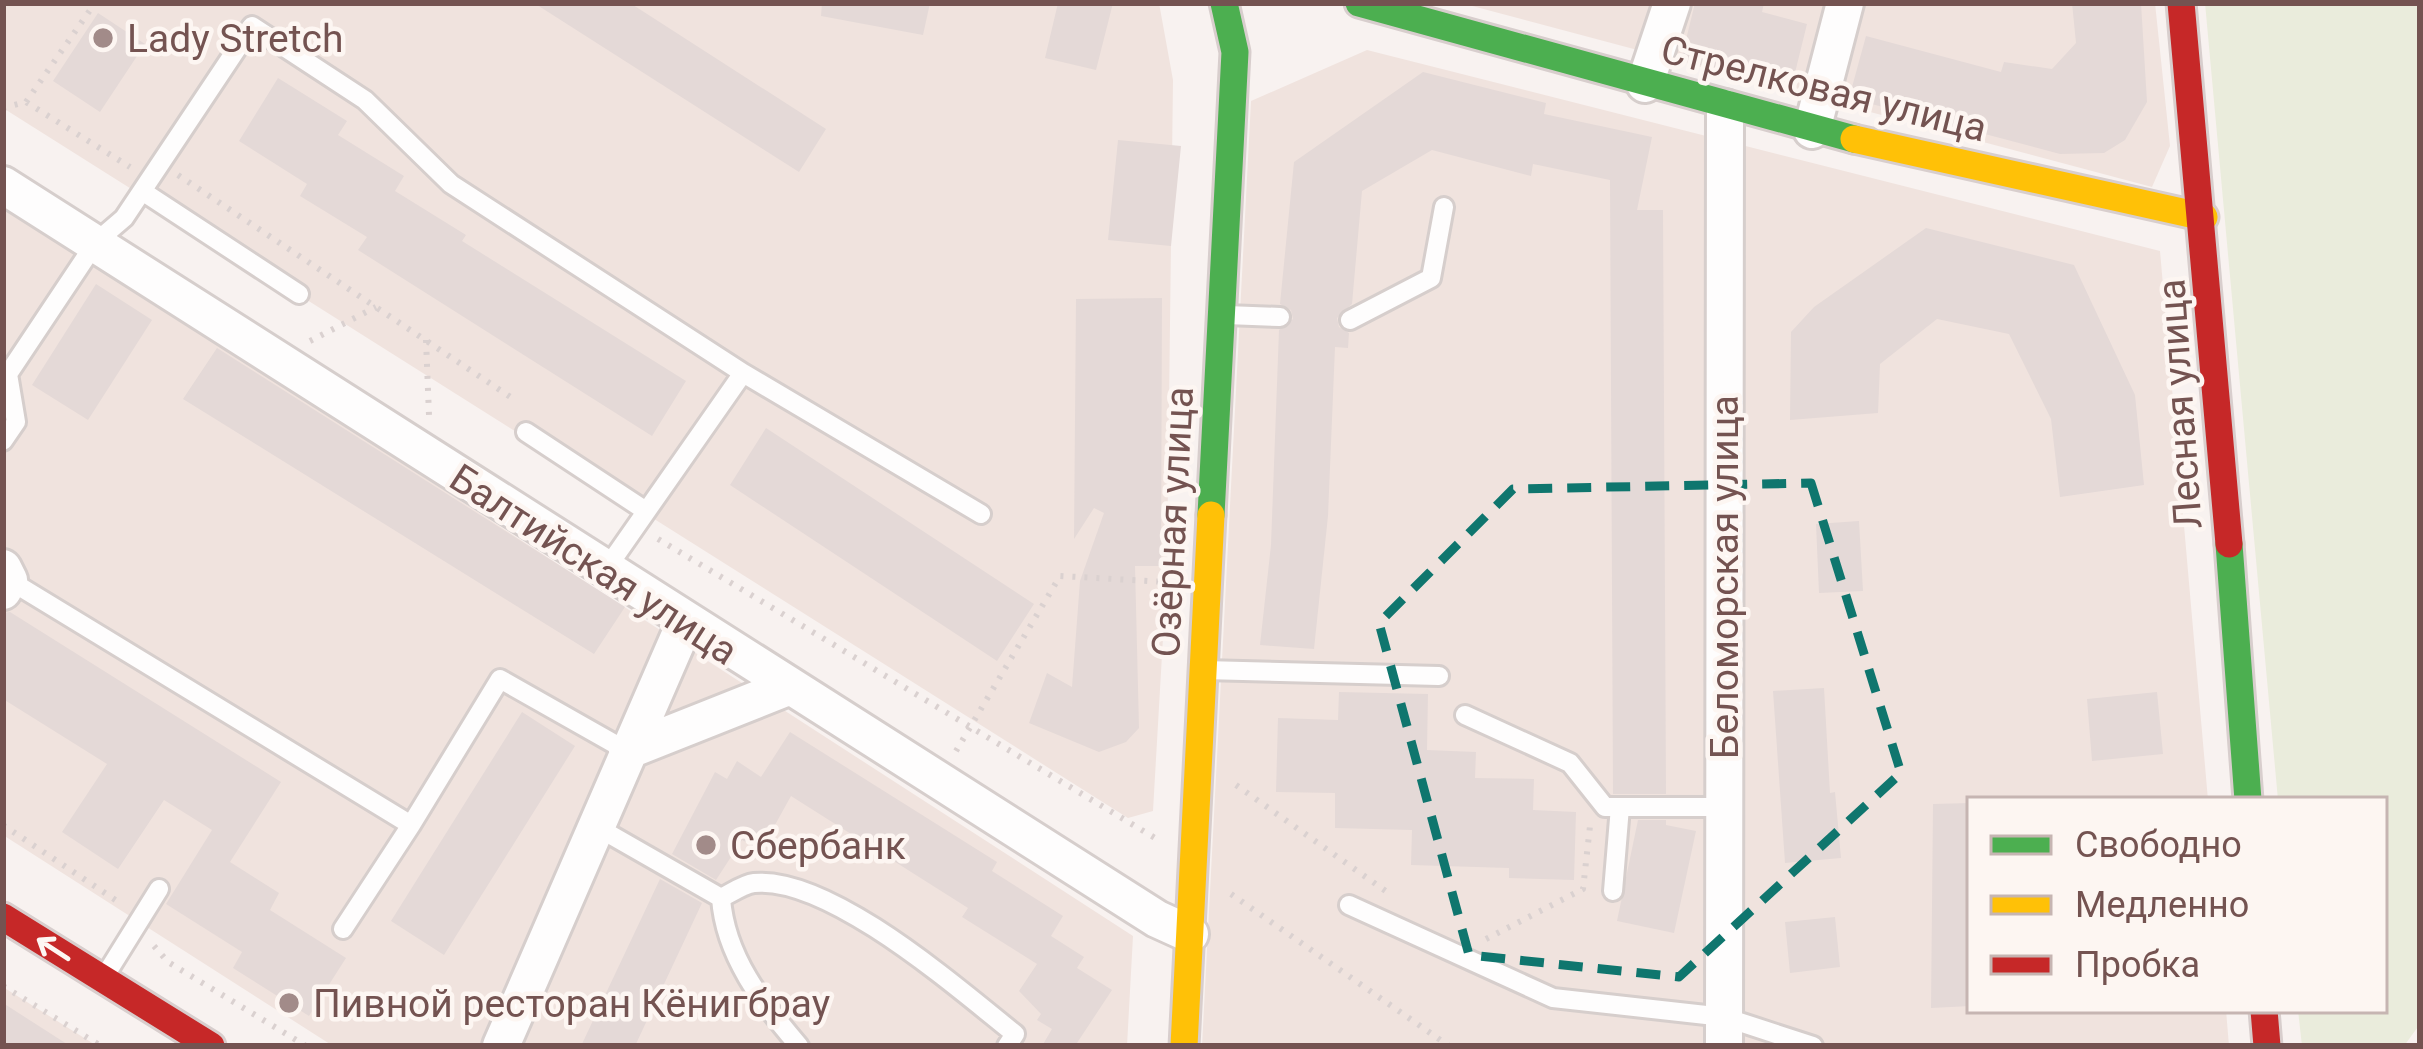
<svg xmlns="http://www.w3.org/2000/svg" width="2423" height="1049" font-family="Roboto,sans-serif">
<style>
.residential{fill:#f0e3de}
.green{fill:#eaecdc}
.building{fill:#e4d9d7}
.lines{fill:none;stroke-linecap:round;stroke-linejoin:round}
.lane-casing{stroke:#d6cecc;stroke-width:24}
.street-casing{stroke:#d6cecc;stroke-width:42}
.fast-casing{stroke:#d8cecd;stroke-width:33}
.slow-casing{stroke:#d8cecd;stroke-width:33}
.jam-casing{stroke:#d8cecd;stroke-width:33}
.path{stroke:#dad1d0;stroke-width:6;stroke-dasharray:3 9;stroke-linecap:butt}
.lane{stroke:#fefdfd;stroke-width:18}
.street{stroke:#fefdfd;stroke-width:36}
.fast{stroke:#4caf50;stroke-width:27}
.slow{stroke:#ffc107;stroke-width:27}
.jam{stroke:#c62828;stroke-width:27}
.oneway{stroke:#fdf6f2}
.marked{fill:none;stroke:#0f766e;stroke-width:9;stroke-dasharray:24 15;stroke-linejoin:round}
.poi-dot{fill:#a28b89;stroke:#fdf6f2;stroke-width:4.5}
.labels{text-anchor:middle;stroke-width:9;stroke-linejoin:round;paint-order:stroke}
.poi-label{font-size:39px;fill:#745351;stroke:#fdf6f2;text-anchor:start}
.street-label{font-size:39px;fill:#745351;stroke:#fdf6f2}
</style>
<rect width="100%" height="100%" fill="#f8f2f0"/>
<path class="residential" d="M3 3H1159L1173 80 1167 568 1153 811 1128 818 3 108Z
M1461 3H2155L2170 146 2152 187Z
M1367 50 2160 251 2208 800H1970V1010H2226L2229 1046H1202L1251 101Z
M3 205 1133 936 1127 1046H333L3 835Z
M3 987 97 1046H3Z"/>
<path class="green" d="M2205 3H2420V1024L2404 1046H2302L2298 1010H2384V800H2278Z"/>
<path class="building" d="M534 3H630L826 129 799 172Z
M822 3H930L923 35 821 16Z
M1058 3H1113L1096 70 1045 58Z
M1695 3H1764L1762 12 1807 24 1791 89 1681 60Z
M2072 3H2141L2147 102 2125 140 2104 153 2060 154 1849 98 1866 36 2001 72 2004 62 2052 69 2076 43Z
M98 13 145 44 100 112 53 81Z
M1423 72 1546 103 1544 114 1652 137 1637 210H1663L1666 794H1613L1610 180 1533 164 1531 176 1432 150 1362 191 1352 304 1337 318 1339 327 1349 333 1348 348 1335 347 1328 516 1314 649 1260 645 1271 545 1279 330 1293 319 1291 310 1280 304 1294 162Z
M278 78 347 121 338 135 404 176 395 191 466 235 462 241 686 381 652 436 358 250 367 237 300 196 307 184 239 141Z
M1118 140 1181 146 1171 246 1108 240Z
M1926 228 2074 265 2135 395 2144 485 2060 497 2051 419 2009 334 1937 319 1880 364 1878 413 1790 420 1791 332 1814 307Z
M96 284 152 320 88 420 32 385Z
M1162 298 1161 566H1135L1139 728 1126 742 1099 752 1029 723 1047 673 1072 687 1080 581 1104 513 1094 508 1074 539 1076 299Z
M217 348 625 607 594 654 183 399Z
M766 428 1034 604 997 661 730 485Z
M1859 521 1863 591 1819 593 1816 524Z
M10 612 281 782 230 862 279 893 270 910 346 958 309 1016 233 968 242 952 166 904 212 830 164 800 118 869 62 832 107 764 3 699V613Z
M1824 688 1830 793 1835 792 1841 858 1785 863 1773 691Z
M1339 692 1428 694 1427 750 1476 752 1475 778 1534 779 1533 810 1576 812 1574 880 1509 878V868L1411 865 1412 830 1335 828V793L1276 792 1278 718 1338 720Z
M2157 692 2163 754 2092 761 2087 699Z
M522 712 575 746 444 955 391 921Z
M790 732 997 862 992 871 1063 916 1051 936 1084 957 1077 968 1112 990 1075 1046H1042L1052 1029 1037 1020 1041 1014 1019 991 1037 964 962 917 968 908 791 796 761 850 742 840 716 880 672 854 715 772 727 779 737 761 761 777Z
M1970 803V1006L1931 1008 1933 804Z
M1638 820H1666V825L1696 831 1674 933 1617 921Z
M660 879 702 903 635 1046H581Z
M1835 917 1840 967 1790 973 1785 922Z
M3 1003 70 1046H3Z"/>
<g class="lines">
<g class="lane-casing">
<path id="lane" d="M142 191 299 294
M1226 315 1280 317
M1350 320 1431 278 1444 207
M526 432 646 511
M3 441 16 422 8 374 96 242 124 218 252 26 365 100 451 184 743 373
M604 572 743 373 981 514
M9 580 411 825 500 679 627 751
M1204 670 1439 676
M1465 715 1570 763 1605 807H1724
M597 827 721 898C725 956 762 1003 799 1046
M1613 891 1620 807
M721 898C731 893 744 884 754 883 830 876 957 988 1015 1034L1007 1046
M1349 905 1553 998 1724 1017 1813 1046
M343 929 411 825
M108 971 159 889"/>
</g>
<g class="street-casing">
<path id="street" d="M1645 84 1672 3
M1812 130 1845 3
M3 185 1157 919 1190 934
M3 568 9 580 3 591
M627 751 788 687
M501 1046 685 623
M1724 1046 1725 108"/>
</g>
<g class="fast-casing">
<path id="fast" d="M1359 3 1854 139
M1211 515 1235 52 1224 3
M2229 544 2248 800"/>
</g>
<g class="slow-casing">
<path id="slow" d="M1854 139 2204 217
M1184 1046 1211 515"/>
</g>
<g class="jam-casing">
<path id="jam" d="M2181 3 2229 544
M3 917 211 1046
M2264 1010 2267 1046"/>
</g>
<path class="path" d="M26 102 95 3
M3 108 26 102 130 167
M178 175 515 400
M426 340 429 415
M310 341 376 307
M658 539 1155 838
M956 751 1060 576 1167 582
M1236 785 1387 892
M3 825 120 903
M1231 894 1449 1046
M1486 939 1583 889 1590 826
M154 946 168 962 306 1046
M3 986 101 1046"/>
<use href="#lane" class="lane"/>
<use href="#street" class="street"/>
<use href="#fast" class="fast"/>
<use href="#slow" class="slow"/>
<use href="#jam" class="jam"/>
</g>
<defs><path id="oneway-shaft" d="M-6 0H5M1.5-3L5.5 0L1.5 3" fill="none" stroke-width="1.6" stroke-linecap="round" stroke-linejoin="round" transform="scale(3)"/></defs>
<use class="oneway" href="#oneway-shaft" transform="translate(53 949) rotate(-147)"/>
<path class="marked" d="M1811 483 1901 773 1679 977 1469 955 1379 623 1513 489Z"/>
<g class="poi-dot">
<circle cx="103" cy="38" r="12"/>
<circle cx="706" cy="845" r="12"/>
<circle cx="289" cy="1003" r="12"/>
</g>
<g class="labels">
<g class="poi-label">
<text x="127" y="52">Lady Stretch</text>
<text x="730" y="859">Сбербанк</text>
<text x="313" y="1017">Пивной ресторан Кёнигбрау</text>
</g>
<g class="street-label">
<text transform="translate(1824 88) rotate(14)" y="14">Стрелковая улица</text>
<text transform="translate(2179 404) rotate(-94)" y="14">Лесная улица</text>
<text transform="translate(1172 522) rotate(-87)" y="14">Озёрная улица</text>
<text transform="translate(594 564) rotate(33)" y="14">Балтийская улица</text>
<text transform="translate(1724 577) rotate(-90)" y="14">Беломорская улица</text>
</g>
</g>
<rect width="2423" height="1049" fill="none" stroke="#745351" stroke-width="12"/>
<rect x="1967" y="797" width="420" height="216" fill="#fdf6f2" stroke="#c6b5b2" stroke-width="3"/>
<rect x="1991" y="836" width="60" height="18" fill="#4caf50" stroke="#c6b5b2" stroke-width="3"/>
<text x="2075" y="857" font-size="36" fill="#745351">Свободно</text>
<rect x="1991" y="896" width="60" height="18" fill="#ffc107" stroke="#c6b5b2" stroke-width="3"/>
<text x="2075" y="917" font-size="36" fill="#745351">Медленно</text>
<rect x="1991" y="956" width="60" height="18" fill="#c62828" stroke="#c6b5b2" stroke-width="3"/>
<text x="2075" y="977" font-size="36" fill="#745351">Пробка</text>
</svg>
